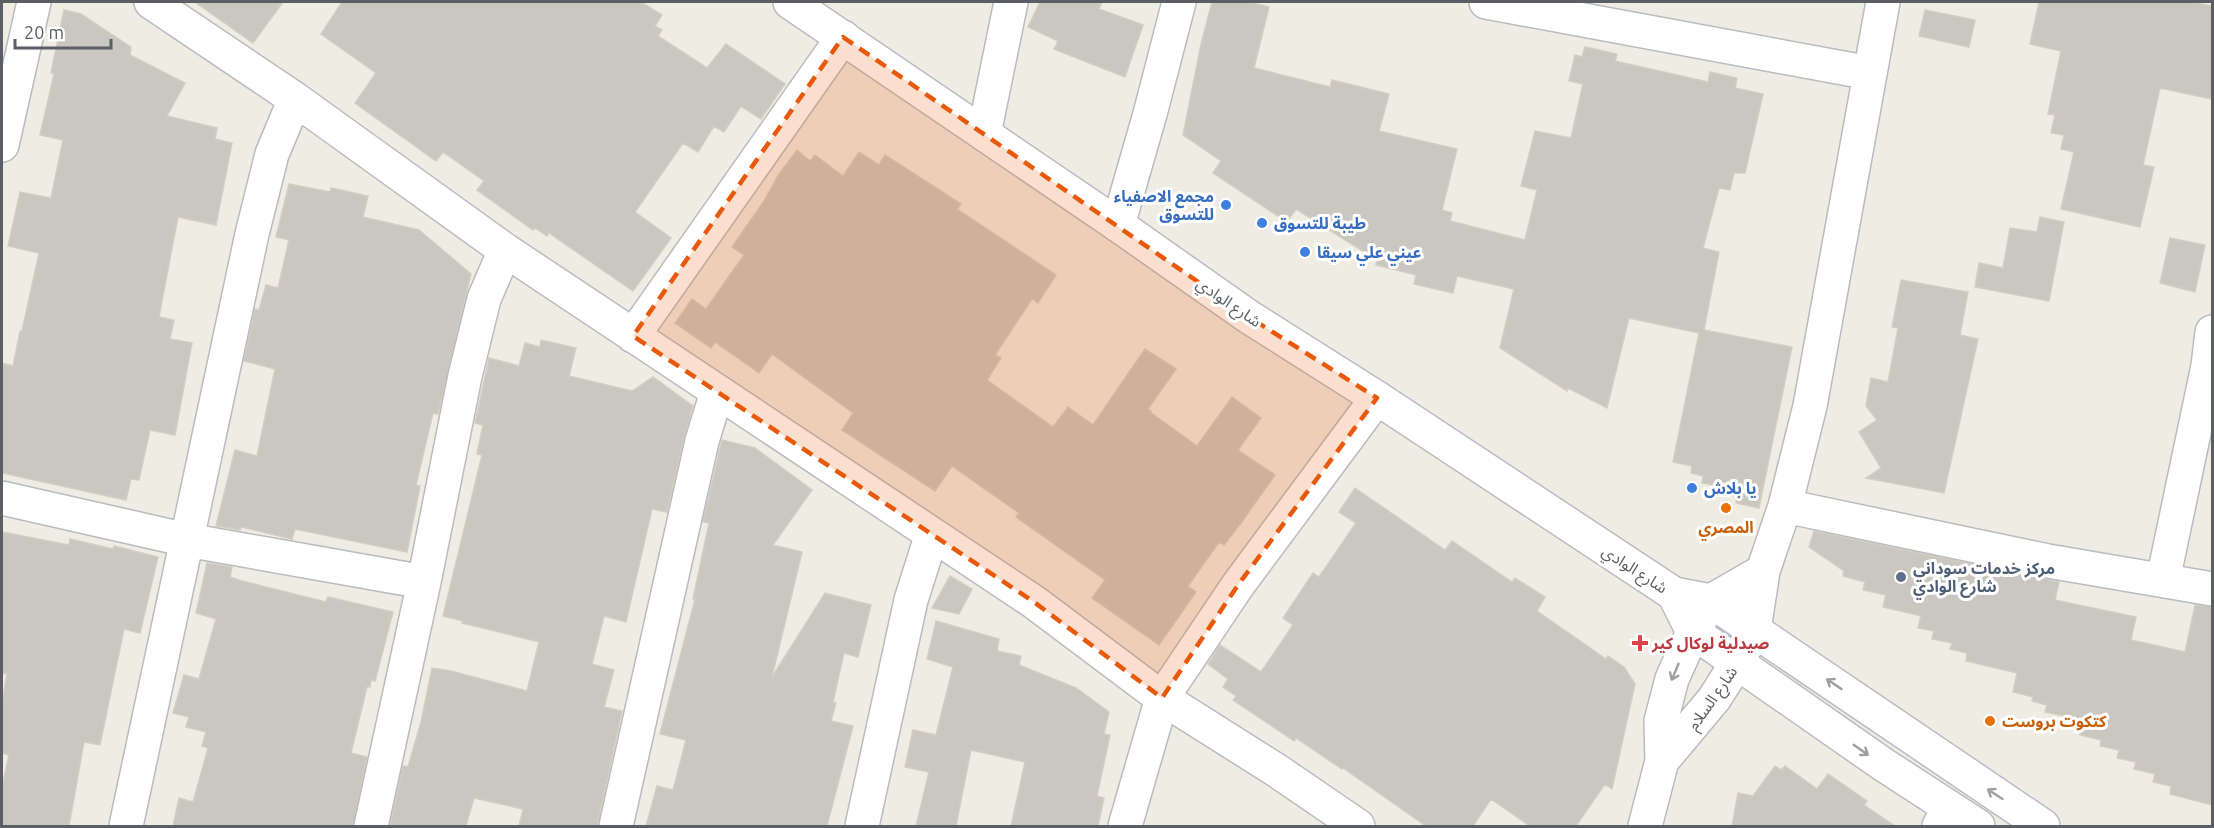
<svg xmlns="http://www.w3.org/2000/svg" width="2214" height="828" font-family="Ubuntu,'Noto Sans Arabic',sans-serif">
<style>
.building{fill:#cac6c0;stroke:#d4cec1;stroke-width:1.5}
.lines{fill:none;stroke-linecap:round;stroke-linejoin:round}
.minor-casing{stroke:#b8bbc0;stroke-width:36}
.secondary-casing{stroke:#b9bcc2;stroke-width:36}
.minor{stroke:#fff;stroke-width:33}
.secondary{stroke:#fff;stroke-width:33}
.oneway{stroke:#9d9fa3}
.marked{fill:#e8590c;fill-opacity:0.2;stroke:#e8590c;stroke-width:4.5;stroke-dasharray:12 8;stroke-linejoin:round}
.shop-dot{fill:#3f7fe0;stroke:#fff;stroke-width:2}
.food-dot{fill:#e8710a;stroke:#fff;stroke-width:2}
.service-dot{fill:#5c6f8a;stroke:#fff;stroke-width:2}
.health-dot{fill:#e0444e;stroke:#fff;stroke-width:2}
.labels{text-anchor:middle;stroke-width:6;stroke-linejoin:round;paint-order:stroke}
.shop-label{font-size:16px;font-weight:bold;fill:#366cbe;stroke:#fff;text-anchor:start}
.street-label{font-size:16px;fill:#5b5f65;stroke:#fff}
.food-label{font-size:16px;font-weight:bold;fill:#c56008;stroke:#fff}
.service-label{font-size:16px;font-weight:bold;fill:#4e5e75;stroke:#fff;text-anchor:start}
.health-label{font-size:16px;font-weight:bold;fill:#be3a42;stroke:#fff;text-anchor:start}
</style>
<rect width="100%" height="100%" fill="#efede3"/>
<path class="building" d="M195 2H283L253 43Z
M342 2H641L662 15 655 26 662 30 658 36 707 68 726 44 785 84 761 119 741 106 724 132 714 126 698 152 683 143 635 212 671 238 633 291 549 233 547 236 535 228 533 230 477 190 484 181 443 152 436 161 355 103 376 73 321 34Z
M1040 2H1102L1099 9 1143 25 1125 77 1054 49 1058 41 1028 27Z
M1212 2H1248L1269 7 1254 68 1330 87 1332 80 1389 94 1379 131 1457 149 1442 210 1452 213 1450 221 1525 240 1537 190 1521 186 1535 131 1571 138 1583 84 1569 81 1575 55 1582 57 1585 47 1617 54 1615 61 1708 82 1710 72 1737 78 1735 88 1763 94 1745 173H1734L1730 190 1719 188 1703 248 1719 252 1704 330 1792 347 1759 508 1736 503 1737 497 1718 493 1719 486 1702 483 1703 476 1691 473 1692 466 1673 462 1699 333 1629 318 1607 408 1568 388 1567 391 1500 348 1514 289 1457 276 1453 293 1414 284 1416 275 1376 265 1377 260 1296 209 1287 222 1213 173 1221 161 1183 135 1201 44Z
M2039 2H2191L2212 6V99L2160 88 2143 165 2154 167 2140 227 2061 209 2074 152 2061 149 2064 135 2051 133 2055 115 2048 114 2061 51 2030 44Z
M64 10 81 14 131 47 130 55 185 83 167 116 217 128 215 139 232 143 216 225 178 217 159 317 174 320 170 339 192 343 175 435 150 430 139 480 131 479 126 500 2 473V363L13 366 20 331H22L39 253 8 246 20 192 51 198 63 140 40 135 54 74 51 73Z
M1925 10 1975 20 1969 47 1919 36Z
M797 150 810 161 815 155 843 176 859 152 879 165 885 155 961 204 957 209 1056 275 1038 303 1032 299 995 355 1001 358 987 380 1053 427 1068 407 1093 425 1145 349 1176 369 1148 409 1151 411 1150 412 1197 446 1232 397 1261 418 1238 450 1275 475 1241 523 1224 545 1219 542 1188 586 1196 592 1159 645 1092 598 1105 580 1016 517 1019 513 952 466 935 491 842 430 853 413 772 354 759 373 715 342 711 348 675 323 692 299 706 309 744 255 732 247 764 201 779 174Z
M289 184 330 192 331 188 368 196 363 217 419 230 471 274 438 414 433 413 416 485 420 486 407 552 295 529 292 539 241 527 240 530 216 526 235 450 257 456 275 369 244 361 255 309 259 310 266 285 278 288 289 240 276 237Z
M2040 217 2064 222 2049 301 1975 287 1979 263 2003 268 2010 228 2037 232Z
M2170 238 2205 245 2195 292 2160 283Z
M1901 280 1968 292 1960 335 1978 339 1944 493 1866 478 1881 468 1859 432 1877 420 1866 406 1871 378 1888 382 1898 328 1892 327Z
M541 340 576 348 569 376 632 391 653 377 693 406 684 437 667 512 652 509 626 622 604 616 592 664 614 670 604 707 622 711 597 826H519L523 809 474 798 466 826H390L403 766 408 767 421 722 432 668 451 671 527 691 539 642 462 623 463 621 443 616 482 455 477 454 483 425 475 423 489 358 519 366 525 343 540 347Z
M722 440 755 448 812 490 773 545 802 552 772 677 825 593 871 605 858 657 844 653 833 702 836 703 831 721 853 726 827 826H646L657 786 673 790 686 740 660 734 695 599H693L709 523 703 522Z
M1355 488 1445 550 1452 541 1512 582 1515 578 1545 597 1537 611 1606 659 1608 656 1624 667 1635 684 1612 789 1605 784 1576 826H1530L1491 799 1473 826H1426L1343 768 1342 769 1296 738 1294 741 1233 700 1236 696 1223 687 1228 679 1208 664 1220 645 1261 672 1293 625 1283 618 1313 573 1319 577 1356 523 1339 512Z
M1814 531 2059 582 2055 600 2136 617 2131 640 2185 652 2195 605 2212 607V805L2170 794 2171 786 2153 782 2155 774 2134 769 2136 762 2117 758 2119 750 2100 746 2101 740 2080 735 2081 727 2063 723 2064 716 2045 712 2047 705 2032 701 2033 697 2013 692 2017 673 1966 661 1967 653 1950 649 1952 643 1932 639 1934 631 1918 628 1921 616 1883 607 1886 595 1863 590 1865 582 1843 576 1844 571 1809 547Z
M2 532 69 545 70 539 113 549 114 546 158 557 140 633 124 629 100 745 84 742 69 826H2V787L9 755 2 753V702L7 674 2 673Z
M207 563 232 567 230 577 242 581 326 602 328 597 393 612 375 681 371 680 370 687H367L351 753 367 757 353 826H173L179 798 193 802 208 748 202 746 206 732 186 727 189 717 173 713 184 675 199 679 216 619 196 613Z
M950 576 972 589 959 614 932 608Z
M936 621 999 639 997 651 1021 656 1019 665 1076 688 1109 712 1104 734 1110 735 1097 796 1104 798 1098 826H1011L1025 762 971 750 956 826H916L929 772 905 767 913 730 936 735 953 667 927 659Z
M1775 766 1781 770 1785 766 1817 789 1828 774 1867 801 1864 805 1895 826H1732L1738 793 1753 796Z"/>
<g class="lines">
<g class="minor-casing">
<path id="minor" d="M151 2 295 99 505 250 1034 602 1162 698 1276 770 1358 826
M1486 2 1870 73
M984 134 1011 2
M2 145 34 2
M1118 225 1150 114 1179 2
M633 336 843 37
M2 498 187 540 424 582
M1785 506 2048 561 2212 589
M2163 580 2208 366 2212 332
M1662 761 1714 699 1737 663 1754 630 1763 571 1785 506 1810 406 1883 2
M126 826 252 234 272 154 295 99
M371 826 424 582 465 376 484 299 505 250
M616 826 702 441 717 392
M862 826 911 600 932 534
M1125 826 1162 698 1238 585 1377 398
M1645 826 1662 761 1661 721 1672 679 1693 632 1711 601 1763 571
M1939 826 1948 807"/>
</g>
<g class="secondary-casing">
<path id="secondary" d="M790 2 1118 225 1249 317 1377 398 1674 594 1711 601 2043 826
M1674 594 1693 632 1884 765 1978 826"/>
</g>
<use href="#minor" class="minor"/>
<use href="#secondary" class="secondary"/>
</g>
<defs><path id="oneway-shaft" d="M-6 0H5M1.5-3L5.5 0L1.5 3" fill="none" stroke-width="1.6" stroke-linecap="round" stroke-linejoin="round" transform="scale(1.5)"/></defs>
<g class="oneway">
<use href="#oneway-shaft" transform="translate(1675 672) rotate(113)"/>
<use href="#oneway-shaft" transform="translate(1834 684) rotate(-146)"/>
<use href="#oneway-shaft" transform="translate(1861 750) rotate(35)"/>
<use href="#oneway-shaft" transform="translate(1995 794) rotate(-147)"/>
</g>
<path class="marked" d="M843 37 1249 317 1377 398 1238 585 1162 698 1034 602 633 336Z"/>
<g class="shop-dot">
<circle cx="1226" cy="205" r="6"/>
<circle cx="1262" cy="223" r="6"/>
<circle cx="1305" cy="252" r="6"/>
<circle cx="1692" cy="488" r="6"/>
</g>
<g class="food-dot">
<circle cx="1726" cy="508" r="6"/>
<circle cx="1990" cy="721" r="6"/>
</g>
<circle class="service-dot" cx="1901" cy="577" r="6"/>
<path class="health-dot" d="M1637 634h6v6h6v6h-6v6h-6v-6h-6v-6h6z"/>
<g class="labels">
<g class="shop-label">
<text x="1214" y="202" text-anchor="end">مجمع الاصفياء<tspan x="1214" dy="18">للتسوق</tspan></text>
<text x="1274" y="229">طيبة للتسوق</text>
<text x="1317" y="258">عيني علي سيقا</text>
<text x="1704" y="494">يا بلاش</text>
</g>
<g class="street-label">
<text transform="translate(1229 302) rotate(34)" y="6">شارع الوادي</text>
<text transform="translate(1635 569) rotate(33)" y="6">شارع الوادي</text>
<text transform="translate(1712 698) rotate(-55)" y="6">شارع السلام</text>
</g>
<g class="food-label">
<text x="1726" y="533">المصري</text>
<text x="2002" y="727" text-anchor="start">كتكوت بروست</text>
</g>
<g class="service-label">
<text x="1913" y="574">مركز خدمات سوداني<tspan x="1913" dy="18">شارع الوادي</tspan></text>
</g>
<g class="health-label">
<text x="1652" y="649">صيدلية لوكال كير</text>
</g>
</g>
<rect width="2214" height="828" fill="none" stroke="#5b5f65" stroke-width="6"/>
<path d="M15 39v9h96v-9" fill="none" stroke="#5b5f65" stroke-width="3"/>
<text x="24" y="39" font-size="18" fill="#5b5f65" stroke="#ffffff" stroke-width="4.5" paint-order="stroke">20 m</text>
</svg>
